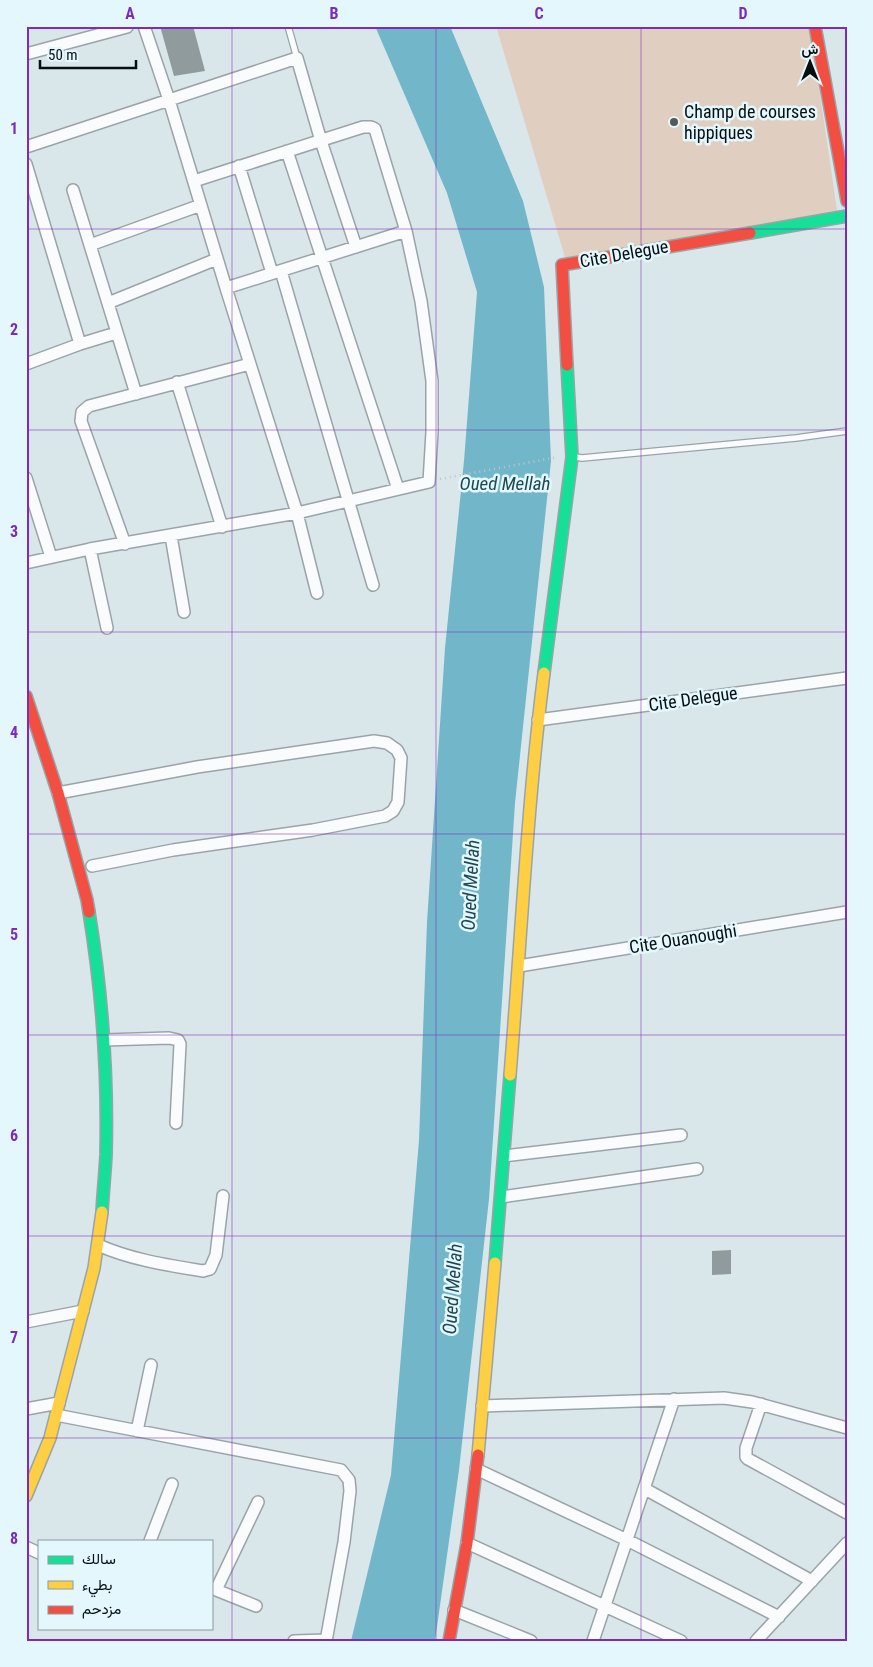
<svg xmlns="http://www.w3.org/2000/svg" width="873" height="1667" font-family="'Roboto Condensed',Vazirmatn,sans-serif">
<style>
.green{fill:#e0cfc0}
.water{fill:#72b7c9}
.building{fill:#909b9d}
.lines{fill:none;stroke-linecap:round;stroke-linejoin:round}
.lane-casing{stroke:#9aa4a8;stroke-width:8}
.street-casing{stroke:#9aa4a8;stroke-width:14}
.fast-casing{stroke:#9aa4a8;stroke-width:14}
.slow-casing{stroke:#9aa4a8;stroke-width:14}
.jam-casing{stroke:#9aa4a8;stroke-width:14}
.path{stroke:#c0c5c6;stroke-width:2.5;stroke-dasharray:1 4;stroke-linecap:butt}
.lane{stroke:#f9fbfc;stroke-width:5.5}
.street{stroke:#f9fbfc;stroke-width:11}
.fast{stroke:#16e098;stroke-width:11}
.slow{stroke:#ffcf43;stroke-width:11}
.jam{stroke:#f24e42;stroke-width:11}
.grid{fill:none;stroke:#7b2cbf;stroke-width:1;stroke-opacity:0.55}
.poi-dot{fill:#505a5d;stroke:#e3f7fd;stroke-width:2}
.labels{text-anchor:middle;stroke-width:5;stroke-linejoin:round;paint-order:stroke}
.poi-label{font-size:18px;fill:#060e10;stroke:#e3f7fd;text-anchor:start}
.street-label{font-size:18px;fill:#060e10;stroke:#e3f7fd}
.water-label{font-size:19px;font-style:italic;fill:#1e4752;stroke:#e3f7fd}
.neatline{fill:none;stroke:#7b2cbf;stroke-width:2}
.grid-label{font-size:16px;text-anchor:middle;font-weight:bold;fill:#7b2cbf}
</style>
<rect width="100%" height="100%" fill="#d9e7eb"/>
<path class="green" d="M496 26H810L838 217 567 264Z"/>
<path class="water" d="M375 26H450L523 201 544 287 551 461 515 803 489 1199 459 1470 435 1641H351L391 1475 419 1140 427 922 445 648 464 461 477 292 447 193Z"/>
<path class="building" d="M160 26H193L205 71 174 76Z
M731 1250V1274L712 1275V1251Z"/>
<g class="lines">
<g class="lane-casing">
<path id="lane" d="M288 26 297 58
M575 457 582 458 796 438 847 431"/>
</g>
<g class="street-casing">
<path id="street" d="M144 26 169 100 226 288
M26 54 127 27
M26 147 297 58 321 141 356 247
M287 151 398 489
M26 164 80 344
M239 166 272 273
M73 190 136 394
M90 245 201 205
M281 271 373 585
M108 303 217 259
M26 364 80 344 116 333
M177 382 222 527
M26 478 51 557
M171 536 184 612
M125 544 81 421 82 412 89 406 250 364
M90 549 107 628
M26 563 90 549 297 513 429 482 432 432V381L421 301 406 231 375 129 371 127H363L194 181
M317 593 297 513 226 288 406 231
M538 720 847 678
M58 793 197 767 374 741 387 743 397 750 401 758 398 802 393 811 385 816 313 830 173 850 92 866
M519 966 847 912
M104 1040 169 1038 178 1040 180 1044 176 1123
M504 1156 681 1135
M501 1197 697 1169
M98 1245C132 1260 167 1265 203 1271L210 1269 216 1255 223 1196
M26 1322 83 1311
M761 1404 746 1448V1457L748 1459 847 1513
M482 1406 724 1398 752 1402 847 1428
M26 1409 59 1403
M56 1415 341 1470 349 1480 350 1491 344 1542 326 1641
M137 1431 151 1365
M476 1469 627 1540 779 1617
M645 1489 812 1581
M150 1541 172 1484
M467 1543 681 1641
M26 1547 39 1553
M211 1588 256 1606
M216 1590 258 1502
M454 1610 531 1641
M294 1641 326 1640
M593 1641 674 1399
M756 1641 847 1543"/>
</g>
<g class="fast-casing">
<path id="fast" d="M750 233 847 216
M544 673 572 457 567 365
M89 912C102 992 108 1074 106 1155 105 1174 103 1193 102 1212
M495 1263 510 1075"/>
</g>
<g class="slow-casing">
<path id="slow" d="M510 1075C521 941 527 806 544 673
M478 1455 495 1263
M26 1496 50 1438 94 1268 102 1212"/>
</g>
<g class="jam-casing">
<path id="jam" d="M815 26 847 201
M567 365 562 265 750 233
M26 696 58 793 87 900 89 912
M449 1641 467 1543 478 1455"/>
</g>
<path class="path" d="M440 479 558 457"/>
<use href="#lane" class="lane"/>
<use href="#street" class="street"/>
<use href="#fast" class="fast"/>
<use href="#slow" class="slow"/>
<use href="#jam" class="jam"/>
</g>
<path class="grid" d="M232 26V1641M436 26V1641M641 26V1641M26 229H847M26 430H847M26 632H847M26 834H847M26 1035H847M26 1236H847M26 1438H847"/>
<circle class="poi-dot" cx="674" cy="122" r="5"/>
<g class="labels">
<g class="poi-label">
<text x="684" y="118">Champ de courses<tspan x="684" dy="21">hippiques</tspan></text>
</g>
<g class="street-label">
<text transform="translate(624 254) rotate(-10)" y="6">Cite Delegue</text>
<text transform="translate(693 699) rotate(-8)" y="6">Cite Delegue</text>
<text transform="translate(683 939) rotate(-9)" y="6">Cite Ouanoughi</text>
</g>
<g class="water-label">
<text x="505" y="490">Oued Mellah</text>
<text transform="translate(470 885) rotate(-87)" y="7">Oued Mellah</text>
<text transform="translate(452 1289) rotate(-86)" y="7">Oued Mellah</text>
</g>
</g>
<rect width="873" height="1667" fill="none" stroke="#e3f7fd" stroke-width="55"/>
<rect x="38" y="1540" width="175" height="90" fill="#e3f7fd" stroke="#8b9a9e"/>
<rect x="48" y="1556" width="25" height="8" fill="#16e098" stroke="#8b9a9e"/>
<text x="82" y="1564" font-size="15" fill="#060e10">سالك</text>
<rect x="48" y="1581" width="25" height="8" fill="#ffcf43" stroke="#8b9a9e"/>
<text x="82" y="1590" font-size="15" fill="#060e10">بطيء</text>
<rect x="48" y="1606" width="25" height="8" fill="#f24e42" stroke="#8b9a9e"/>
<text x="82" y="1614" font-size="15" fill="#060e10">مزدحم</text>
<g transform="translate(810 62)" stroke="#e3f7fd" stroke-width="4" paint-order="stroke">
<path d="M0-4L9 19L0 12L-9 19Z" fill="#060e10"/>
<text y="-8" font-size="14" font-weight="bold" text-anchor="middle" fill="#060e10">ش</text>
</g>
<path d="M40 60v8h96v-8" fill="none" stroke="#060e10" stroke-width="2.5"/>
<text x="48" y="60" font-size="15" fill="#060e10" stroke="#e3f7fd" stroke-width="4" paint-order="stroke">50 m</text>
<rect x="28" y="28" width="818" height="1612" class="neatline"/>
<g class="grid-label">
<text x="130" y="19">A</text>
<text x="334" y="19">B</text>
<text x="539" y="19">C</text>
<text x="743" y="19">D</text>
<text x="14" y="134">1</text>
<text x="14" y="335">2</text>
<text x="14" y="537">3</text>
<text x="14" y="738">4</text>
<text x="14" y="940">5</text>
<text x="14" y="1141">6</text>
<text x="14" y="1343">7</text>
<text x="14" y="1544">8</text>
</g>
</svg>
